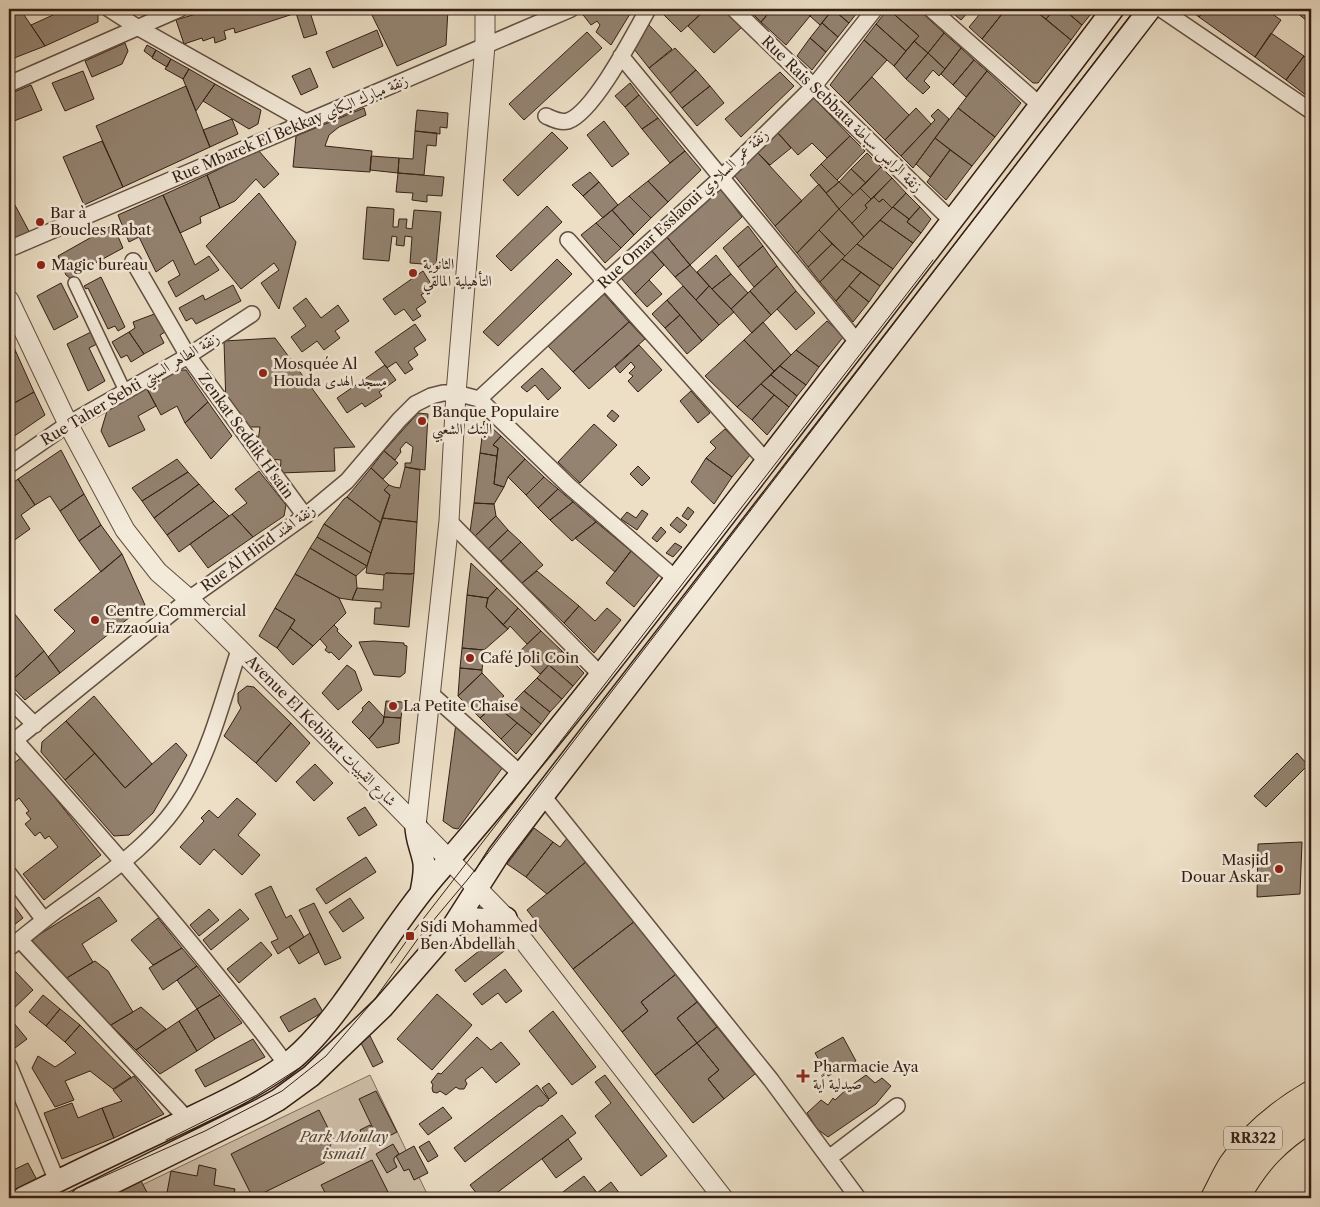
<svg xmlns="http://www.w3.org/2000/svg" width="1320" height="1207" font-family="'Libre Caslon Text',Amiri,serif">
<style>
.green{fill:#cdbea8;stroke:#806e5e}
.building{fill:#948371;stroke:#341f15}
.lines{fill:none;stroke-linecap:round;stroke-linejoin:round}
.pedestrian-casing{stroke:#624f41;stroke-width:14}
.minor-casing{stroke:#624f41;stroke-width:18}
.tertiary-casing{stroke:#624f41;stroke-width:21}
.secondary-casing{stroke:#341f15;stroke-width:24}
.primary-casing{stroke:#341f15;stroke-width:26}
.pedestrian{stroke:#f3eada;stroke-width:11}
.minor{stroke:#f3eada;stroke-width:15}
.tertiary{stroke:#f3eada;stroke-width:19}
.secondary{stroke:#f3eada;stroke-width:21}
.primary{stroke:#ecdfc6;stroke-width:24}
.tram{stroke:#341f15;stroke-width:1}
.poi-dot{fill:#8f2418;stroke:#f3eada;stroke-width:2}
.labels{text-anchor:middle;stroke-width:5;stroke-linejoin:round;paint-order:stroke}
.shield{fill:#f3eada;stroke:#6d5c50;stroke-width:1}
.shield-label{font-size:14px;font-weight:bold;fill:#341f15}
.street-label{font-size:15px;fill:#341f15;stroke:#f3eada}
.poi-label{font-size:15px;fill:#341f15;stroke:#f3eada;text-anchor:start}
.park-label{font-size:15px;font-style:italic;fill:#5a473a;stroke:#f3eada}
</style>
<rect width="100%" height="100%" fill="#ecdfc6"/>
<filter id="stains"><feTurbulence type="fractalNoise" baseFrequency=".004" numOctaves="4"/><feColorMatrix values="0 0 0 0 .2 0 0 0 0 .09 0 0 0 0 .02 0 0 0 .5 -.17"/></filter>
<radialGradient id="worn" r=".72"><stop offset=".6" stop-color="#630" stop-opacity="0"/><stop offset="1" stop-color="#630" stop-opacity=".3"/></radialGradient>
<path class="green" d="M370 1075 429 1198H115Z"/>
<path class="building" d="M9 9H20L45 46 9 60Z
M49 9H88L98 15V22L45 46 31 25 53 15Z
M212 9H309L317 34 304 38 296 13 235 33 234 28 224 31 226 39 215 43 214 37 203 41 202 38 184 44 176 20Z
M369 9H448L446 45 397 66Z
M584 9H633L611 45 596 32 600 25 597 21 591 25 580 11Z
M658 9H706L681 32Z
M706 9H723L742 27 714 53 688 26Z
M748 9H772L761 22Z
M772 9H803L810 16 786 45 761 22Z
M816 9H833L820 25 810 16Z
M832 9H860L849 23Z
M833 9 849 23 838 37 822 23Z
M888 9 919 36 906 51 876 24Z
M888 9H918L944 33 928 53 914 41 919 36Z
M948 9H971L961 20Z
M984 9H1006L982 39 969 27Z
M1006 9H1033L1071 40 1038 83H1033L982 39Z
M1033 9H1055L1046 19Z
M1055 9H1063L1082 25 1071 40 1046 19Z
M1071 9H1095L1082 25 1068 13Z
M1188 9H1206L1199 17Z
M1206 9H1265L1281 20 1255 57 1199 17Z
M1292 9H1311V24Z
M822 23 838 37 826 52 810 38Z
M648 24 672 49 649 68 634 49Z
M876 24 906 51 894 66 864 40Z
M377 30 383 46 333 68 326 52Z
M587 32 602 48 524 120 509 104Z
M944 33 961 48 945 69 928 53Z
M1271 33 1304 56 1286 80 1255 57Z
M810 38 826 52 812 70 797 56Z
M864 40 887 60 848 103 830 85Z
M914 41 928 53 906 79 894 66Z
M125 43 128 51 122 64 92 77 85 61Z
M147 45 156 50 152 57 144 51Z
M675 48 696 70 670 93 649 68Z
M961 48 974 60 953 85 941 74Z
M156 50 171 59 167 67 152 58Z
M928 53 945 69 939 76 933 70 924 81 930 87 923 94 906 79Z
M1304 56 1311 62V99L1286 80Z
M171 59 189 69 183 79 165 69Z
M974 60 987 71 966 97 953 85Z
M310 68 318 87 301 95 292 76Z
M189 69 215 84 196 111 183 79Z
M696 70 710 86 682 108 670 93Z
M83 71 94 99 65 111 52 83Z
M987 71 1021 103 995 137 958 108Z
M780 72 794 86 741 137 725 119Z
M872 77 909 115 885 140 848 103Z
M630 83 639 95 625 107 615 96Z
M215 84 261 110 258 124 249 129 203 101Z
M31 85 42 110 9 123V94Z
M186 86 210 147 123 187 96 126Z
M710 86 724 103 697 126 682 108Z
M639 95 658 118 642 129 625 107Z
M812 96 850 136 827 158 812 143 798 155 777 132Z
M364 108 366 115 339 127 329 135 325 146 372 151 370 172 293 167 296 136Z
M916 108 931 124 901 156 885 140Z
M958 108 995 137 972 166 935 138Z
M938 109 949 119 913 168 901 156 935 120 931 116Z
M417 110 448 113 447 128 440 127V134L415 131Z
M658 118 685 151 670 163 642 129Z
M232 119 238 134 210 147 203 130Z
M604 121 629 154 612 167 587 135Z
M415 131 437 133 436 146 427 145 424 175 398 173 399 158 413 159Z
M552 132 568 148 518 196 503 180Z
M777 132 791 148 770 165 757 152Z
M850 136 865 151 837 180 821 164Z
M935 138 950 150 930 177 916 164Z
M102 141 123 187 84 205 63 157Z
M258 150 279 174 264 188 256 179 235 201 220 208 207 175Z
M950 150 972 166 946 200 927 182Z
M685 151 701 170 668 202 648 181Z
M757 152 802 201 775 226 734 175Z
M867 153 881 167 866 183 851 169Z
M371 156 399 158 398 173 370 170Z
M821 164 839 182 826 193 810 175Z
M881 167 892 178 871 199 860 188Z
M851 169 866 183 853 195 839 182Z
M590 172 599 182 583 196 572 185Z
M398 173 444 177 442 196 427 195V202L412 200 413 193 396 192Z
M207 175 220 208 200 217 201 223 180 233 163 195Z
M892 178 906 193 892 208 883 199 879 202 874 197Z
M648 181 668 202 651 218 629 196Z
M599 182 618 205 603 218 583 196Z
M839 182 853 195 839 209 826 193Z
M819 184 839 209 797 253 775 226Z
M719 187 742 217 690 265 666 236Z
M860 188 871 199 865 205 867 208 852 223 839 209Z
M259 193 296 242 279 309 261 283 279 270 274 263 241 289 206 246Z
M906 193 920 207 909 219 893 207Z
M9 194 31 235 9 243Z
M163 195 195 265 209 256 219 270 176 297 168 282 180 275 173 260 156 272 139 237 129 242 118 215Z
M629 196 651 218 634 235 612 210Z
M874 197 879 202 883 199 892 208 864 237 852 223 867 208 865 205Z
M547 206 562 222 511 271 496 256Z
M367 207 394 209 393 227H398L399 219H407L406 228 412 229 414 210 441 212 436 265 410 263 412 237 405 236 404 246 396 245 397 237 392 236 389 261 363 259Z
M893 207 909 219 907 222 921 233 913 243 880 220Z
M920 207 931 219 921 233 907 222Z
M839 209 864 237 845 256 819 230Z
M612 210 634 235 621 248 596 223Z
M880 220 913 243 893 269 857 244Z
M596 223 621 248 605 263 581 235Z
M113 225 123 248 77 273 71 279 66 275 58 256Z
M748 226 763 246 738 267 723 248Z
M819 230 832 244 808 267 797 253Z
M666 236 690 265 675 277 651 250Z
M832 244 845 256 820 282 808 267Z
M857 244 893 269 880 286 842 259Z
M763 246 777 266 754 287 738 267Z
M651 250 664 265 635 294 621 278Z
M716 255 731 274 712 289 697 272Z
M557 259 572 274 498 346 483 332Z
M842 259 861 272 836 301 820 282Z
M690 265 709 286 696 300 675 277Z
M777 266 796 291 771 315 750 291Z
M423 271 433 287 421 295 426 302 416 309 421 316 413 321 404 309 395 315 383 299Z
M861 272 880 286 869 302 849 286Z
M731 274 748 293 731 309 712 289Z
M101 277 125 327 118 331 115 326 108 329 88 288 86 289 84 286Z
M649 280 662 294 647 307 635 294Z
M61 283 78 317 54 330 37 296Z
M233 285 241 301 196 324 192 318 186 321 179 308 203 295 205 300Z
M683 286 719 325 702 341 667 300Z
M709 286 734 312 719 325 696 300Z
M849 286 869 302 853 322 836 301Z
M750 291 771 315 752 333 731 309Z
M796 291 815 313 796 330 777 309Z
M604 294 629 322 573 372 548 346Z
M306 298 321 318 338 305 349 321 335 331 340 338 324 350 317 341 302 352 291 337 306 326 293 308Z
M667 300 680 315 665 328 652 314Z
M157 313 165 332 160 335 164 343 144 354 129 332 135 328 133 322Z
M680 315 702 341 687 354 665 328Z
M827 321 844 336 819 367 796 350Z
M629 322 645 339 589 389 573 372Z
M763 322 791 355 774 371 744 340Z
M415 324 426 340 414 348 418 355 408 362 413 369 405 374 396 362 387 368 375 352Z
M91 332 97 344 89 348 105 381 88 391 67 344Z
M129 332 144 354 131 362 127 355 121 358 112 342Z
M9 336 16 352 9 356Z
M275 338 355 447 334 448 335 471 280 473 281 460 270 459 258 441 260 427H247L226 406 224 341Z
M744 340 774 371 737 407 705 376Z
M639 345 662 370 638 392 628 381 633 376 629 373 635 367 631 362 620 373 615 367Z
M796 350 819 367 806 385 780 366Z
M16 352 34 392 9 406V356Z
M385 365 396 380 379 392 382 396 365 407 362 403 347 413 337 398Z
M780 366 806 385 797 396 771 375Z
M542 368 561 388 548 400 535 385 527 392 521 387Z
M175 370H186L208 402 185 423 177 406 161 415 146 387Z
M771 375 797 396 789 407 761 384Z
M761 384 774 395 752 420 737 407Z
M146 387 156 406 138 416 145 430 109 447 101 431 107 411Z
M691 391 710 413 698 423 680 401Z
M34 392 45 415 13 437 9 428V406Z
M774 395 789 407 767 435 752 420Z
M208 402 232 436 211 459 185 423Z
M612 410 619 416 614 422 607 416Z
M418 413 428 414 425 470 405 467V463H411L413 447 406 442 400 449 401 452 395 460 384 451Z
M484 421 501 436 493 445 498 448 497 456 480 453Z
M594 424 617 445 580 483 558 462Z
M725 429 750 455 732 477 706 458 716 448 710 442Z
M501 436 525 459 508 477 504 487 494 484 498 448 493 445Z
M61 450 84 494 60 511 50 496 35 505 18 479Z
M384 451 398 463 383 479 371 468Z
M480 453 497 456 494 484 504 487 494 504 474 503Z
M706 458 732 477 714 504 691 482Z
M177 459 188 472 142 501 132 488Z
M525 459 544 477 526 495 508 477Z
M638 466 650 478 642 486 630 474Z
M405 467 420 470 417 522 382 518 390 495 384 490 389 485 394 487 400 488Z
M371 468 389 485 384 490 390 495 381 523 347 497Z
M259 471 286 505 284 516 253 537 232 514 247 503 235 489Z
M188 472 199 484 154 518 142 501Z
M544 477 558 489 538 508 526 495Z
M18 479 35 505 21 515 30 529 9 544V486Z
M199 484 214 501 167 535 154 518Z
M558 489 573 502 550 520 538 508Z
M84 494 101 525 79 541 60 511Z
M347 497 381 523 371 553 324 524 344 499Z
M214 501 229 516 179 552 167 535Z
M573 502 596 522 572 541 550 520Z
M474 503 494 504 496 516 475 536 470 532Z
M688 507 694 512 688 520 682 516Z
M642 510 648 514 637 530 621 519 627 512 636 518Z
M232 514 253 537 208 568 190 544Z
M496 516 508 530 488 549 475 536Z
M677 517 687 525 680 533 670 525Z
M382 518 417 522 414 573 411 574 386 573 384 575 366 573 367 566Z
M596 522 631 551 615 572 575 538Z
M324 524 371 553 367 566 317 537Z
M101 525 122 554 101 572 79 541Z
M661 527 666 532 657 542 652 538Z
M508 530 521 542 501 561 488 549Z
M317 537 367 566 356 576 310 548Z
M521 542 543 565 522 583 501 561Z
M675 543 682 547 673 557 666 553Z
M310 548 356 576 357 588 352 600 339 598 295 574Z
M631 551 660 574 634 607 606 583Z
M122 554 145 605 60 673 48 657 75 631 54 610Z
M471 563 497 588 488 598 467 595Z
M537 571 579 606 564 623 522 583Z
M386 573 411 574 414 573 409 627 374 624 375 608H381V602L352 600 357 588 383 590 384 575Z
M295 574 339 598 346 613 313 646 290 628 295 620 275 608Z
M497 588 518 608 503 625 486 607 488 598Z
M467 595 488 598 486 607 508 629 484 650 462 648Z
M579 606 595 621 607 608 621 620 594 653 564 623Z
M275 608 295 620 277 648 259 636Z
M518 608 541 631 527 644 510 626 508 629 503 625Z
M14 613 44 651 9 683V617Z
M334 625 338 629 337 631 352 646 339 660 331 652 329 653 325 650 327 647 320 639Z
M290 628 313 646 293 665 277 648Z
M541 631 562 651 540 674 518 653Z
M374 641 404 643V645L407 646 405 673 400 677 374 675 359 642Z
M462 648 484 650 482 670 460 668Z
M44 651 60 673 25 700 9 683Z
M562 651 584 673 573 686 549 665Z
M347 665 355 671 362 690 338 710 322 693Z
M549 665 573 686 562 699 537 678Z
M460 668 482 670V673L458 696Z
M482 673 504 696 480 718 458 696Z
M537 678 562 699 550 712 524 691Z
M247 686 254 687 291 723 256 763 224 736 241 708 238 702V693Z
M524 691 550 712 541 724 514 701Z
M94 696 152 764 125 788 66 721Z
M369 701 384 717 383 723 369 739 352 722 363 710 362 708Z
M386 701 403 702 401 718 384 717Z
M514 701 541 724 532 735 504 712Z
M495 705 517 723 501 739 480 718Z
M384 717 401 718 399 743 377 748 369 739 383 723Z
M66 721 95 753 65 780 41 752 42 742Z
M291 723 310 743 276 782 256 763Z
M456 723 489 748 488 755H493L503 767 458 829 453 828 443 821Z
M517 723 532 735 516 754 501 739Z
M176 743 187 755 153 813 129 835 114 836 65 780 95 753 125 788Z
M1297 753 1308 765 1266 807 1254 796Z
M22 757 101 855 44 900 23 874 58 847 49 836 45 839 40 832 35 836 25 824 31 819 26 813 29 811 19 798 9 806V767Z
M315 764 333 783 314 801 296 782Z
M237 798 256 814 238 835 260 855 242 875 214 849 200 865 180 847 204 821 201 818 209 810 218 818Z
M365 807 377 825 359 836 347 818Z
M534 828 553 842 526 877 507 864Z
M568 837 587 861 547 894 526 877 553 842 560 847Z
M1302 842 1300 894 1257 897 1258 844Z
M366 857 376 872 326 904 316 889Z
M587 861 635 921 573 969 527 910Z
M271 886 286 918 291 915 304 937 278 954 271 942 278 939 255 894Z
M99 897 117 921 82 944 93 962 65 979 29 941Z
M350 898 364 918 343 932 329 912Z
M9 899 23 918 9 929Z
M314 903 341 958 325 965 299 910Z
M209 909 219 920 199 936 190 925Z
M240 909 249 919 211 950 203 940Z
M158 918 182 948 153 965 131 940Z
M635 921 676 974 641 1002 648 1011 622 1032 573 969Z
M310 933 319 952 299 964 289 947Z
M498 936 508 948 465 982 455 970Z
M261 942 272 955 239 983 227 969Z
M182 948 197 966 163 990 149 968Z
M95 961 108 971 133 1012 111 1025 65 979Z
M197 966 220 995 197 1009 177 980Z
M12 968 33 990 9 1013V971Z
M505 969 522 991 506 1003 498 993 482 1005 473 994Z
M676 974 697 1002 677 1018 697 1043 655 1075 622 1032 648 1011 641 1002Z
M437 994 472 1025 432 1070 397 1039Z
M43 995 60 1009 46 1026 29 1012Z
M220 995 242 1023 215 1039 197 1009Z
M315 998 323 1012 289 1032 280 1017Z
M697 1002 717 1027 697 1043 677 1018Z
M141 1007 166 1029 136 1050 111 1025Z
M60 1009 80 1025 65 1042 46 1026Z
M197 1009 215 1039 197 1051 179 1021Z
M553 1011 596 1067 572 1085 529 1031Z
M179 1021 197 1051 160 1074 136 1050Z
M13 1022 27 1039 15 1048 9 1041V1026Z
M80 1025 131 1077 113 1089 90 1071 65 1081 74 1100 55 1107 32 1068 38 1056 55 1067 76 1053 65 1042Z
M717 1027 755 1074 724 1099 708 1079 719 1070 697 1043Z
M370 1036 383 1062 373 1067 360 1041Z
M477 1037 491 1050 501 1042 520 1064 496 1083 482 1067 465 1080 467 1084 464 1089H459L456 1087 446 1095 440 1091 437 1093 433 1092 432 1088 433 1085 431 1082 438 1073 441 1074Z
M843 1037 856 1061 828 1076 815 1053Z
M253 1039 265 1057 205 1087 195 1070Z
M697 1043 719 1070 708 1079 724 1099 693 1123 655 1075Z
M605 1075 667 1156 641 1176 595 1116 611 1103 595 1082Z
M866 1075 875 1083 882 1078 891 1086 876 1104 828 1137 817 1129 807 1113 821 1100 828 1105 833 1098 835 1100 849 1087Z
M134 1076 164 1114 114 1138 102 1108 122 1101 113 1090Z
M549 1083 557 1093 549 1099 542 1088Z
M537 1085 549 1100 542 1106H539L465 1162 454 1148Z
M376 1091 397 1132 379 1141 359 1099Z
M72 1103 78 1118 102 1108 114 1138 62 1159 44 1113Z
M443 1107 452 1118 428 1135 419 1124Z
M319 1110 333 1138 324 1163 253 1198 231 1154Z
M562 1115 576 1133 490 1198H480L470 1185Z
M370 1125 373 1132 363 1137 360 1130Z
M568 1139 582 1159 556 1178 542 1159Z
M429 1141 438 1156 428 1162 419 1147Z
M393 1144 399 1154 394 1158V1161L397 1167 387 1173 376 1154Z
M414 1146 428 1173 414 1180 409 1169 404 1171 396 1156Z
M372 1160 391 1198H328L321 1185Z
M28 1163 38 1182 9 1197V1172Z
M199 1165 216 1169 214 1185 235 1189 233 1198H166L171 1171 197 1176Z
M584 1176 601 1198H555Z
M141 1181 150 1198H105Z
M611 1182 623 1198H601L597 1193Z"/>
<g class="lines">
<g class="pedestrian-casing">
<path id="pedestrian" d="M74 283 125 391"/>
</g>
<g class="minor-casing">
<path id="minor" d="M109 9 137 27 306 122
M734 9 951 220
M931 9 1041 106
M1161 9 1311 111
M621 56 858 343
M9 84 180 9
M546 116C553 119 560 123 568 121 594 112 634 34 648 9
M568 240 766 461
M9 249 571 9
M133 261 188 356 305 516
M479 399 606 281 722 177 814 86 875 9
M9 465 68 424 188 356 252 314
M449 521 601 675
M431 694 521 774
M9 699 35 725
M15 740C109 845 202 951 286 1064
M9 745 189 599 305 516 347 481 399 420 415 404 431 396 443 393H456L479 399 569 486 676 579
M543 796 771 1080 858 1198
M9 874 44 920
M20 940 187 1119
M9 948C26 935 42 921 60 908 109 873 160 840 189 786 212 744 224 696 239 650
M9 1066 57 1181
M829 1158 897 1106"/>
</g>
<g class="tertiary-casing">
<path id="tertiary" d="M9 300 68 424 125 530 158 572 189 599 395 804 506 918 723 1198
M416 826 449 521 456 393 485 45V9"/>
</g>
<g class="secondary-casing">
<path id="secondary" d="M416 826C416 840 422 850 424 863 425 873 423 882 421 892
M453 926 477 919 498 920 506 918
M23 1198C72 1174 121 1150 171 1127 212 1107 257 1088 293 1059 312 1043 328 1023 342 1004 373 962 400 917 434 877 549 745 656 605 763 466 880 314 998 162 1113 9
M82 1198 260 1110 278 1100 311 1076 383 1007 453 926 499 854 543 796 1150 9"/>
</g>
<g class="primary-casing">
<path id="primary" d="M1213 1198C1219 1187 1224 1175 1231 1164 1251 1134 1280 1111 1311 1093
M1237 1198C1257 1163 1276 1141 1311 1120"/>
</g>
<use href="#pedestrian" class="pedestrian"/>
<use href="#minor" class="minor"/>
<use href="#tertiary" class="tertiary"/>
<use href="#secondary" class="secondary"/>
<use href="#primary" class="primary"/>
<path class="tram" d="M391 963 410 936 933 260
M166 1140 257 1095 304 1065
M55 1198 205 1131 282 1091 326 1056 374 1000 417 940 468 879 1135 9"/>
</g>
<g class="poi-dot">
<circle cx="40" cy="222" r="5"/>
<circle cx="41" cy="265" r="5"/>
<circle cx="413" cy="273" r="5"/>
<circle cx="263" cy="373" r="5"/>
<circle cx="422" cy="421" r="5"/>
<circle cx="95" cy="620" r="5"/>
<circle cx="470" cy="658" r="5"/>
<circle cx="393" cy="706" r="5"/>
<circle cx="1279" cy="869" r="5"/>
<rect x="405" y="931" width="10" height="10" rx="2.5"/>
<path d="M800.5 1068.5h5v5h5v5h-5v5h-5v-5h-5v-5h5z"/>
</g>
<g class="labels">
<rect class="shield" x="1224" y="1126.5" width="58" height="23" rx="4"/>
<g class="shield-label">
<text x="1253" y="1143">RR322</text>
</g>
<g class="street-label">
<text transform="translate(842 114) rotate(44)" y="5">Rue Rais Sebbata زنقة الرايس سباطة</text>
<text transform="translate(290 129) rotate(-23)" y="5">Rue Mbarek El Bekkay زنقة مبارك البكاي</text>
<text transform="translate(683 209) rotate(-43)" y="5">Rue Omar Esslaoui زنقة عمر السلاوي</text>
<text transform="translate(130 389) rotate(-31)" y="5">Rue Taher Sebti زنقة الطاهر السبتي</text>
<text transform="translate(246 436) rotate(54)" y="5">Zenkat Seddik H'sain</text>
<text transform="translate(258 548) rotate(-36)" y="5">Rue Al Hind زنقة الهند</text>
<text transform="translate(321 731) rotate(45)" y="5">Avenue El Kebibat شارع القبيبات</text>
</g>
<g class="poi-label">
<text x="50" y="218">Bar à<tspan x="50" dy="17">Boucles Rabat</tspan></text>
<text x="423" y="269">الثانوية<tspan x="423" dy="17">التأهيلية المالقي</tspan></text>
<text x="51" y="270">Magic bureau</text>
<text x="273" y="369">Mosquée Al<tspan x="273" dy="17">Houda مسجد الهدى</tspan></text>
<text x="432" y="417">Banque Populaire<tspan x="432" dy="17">البنك الشعبي</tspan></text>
<text x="105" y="616">Centre Commercial<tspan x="105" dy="17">Ezzaouia</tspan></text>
<text x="480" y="663">Café Joli Coin</text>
<text x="403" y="711">La Petite Chaise</text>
<text x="1269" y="865" text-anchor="end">Masjid<tspan x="1269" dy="17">Douar Askar</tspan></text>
<text x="420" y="932">Sidi Mohammed<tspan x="420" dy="17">Ben Abdellah</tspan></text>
<text x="813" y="1072">Pharmacie Aya<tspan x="813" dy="17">صيدلية اًية</tspan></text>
</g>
<g class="park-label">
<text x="344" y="1142">Park Moulay<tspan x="344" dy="17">ismail</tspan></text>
</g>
</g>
<rect width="1320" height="1207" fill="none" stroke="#ecdfc6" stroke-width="30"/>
<rect x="10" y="10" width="1300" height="1187" fill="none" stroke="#341f15" stroke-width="2.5"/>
<rect x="15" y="15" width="1290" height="1177" fill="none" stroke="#341f15"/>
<rect width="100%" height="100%" filter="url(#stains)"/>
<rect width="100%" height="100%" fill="url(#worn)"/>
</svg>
